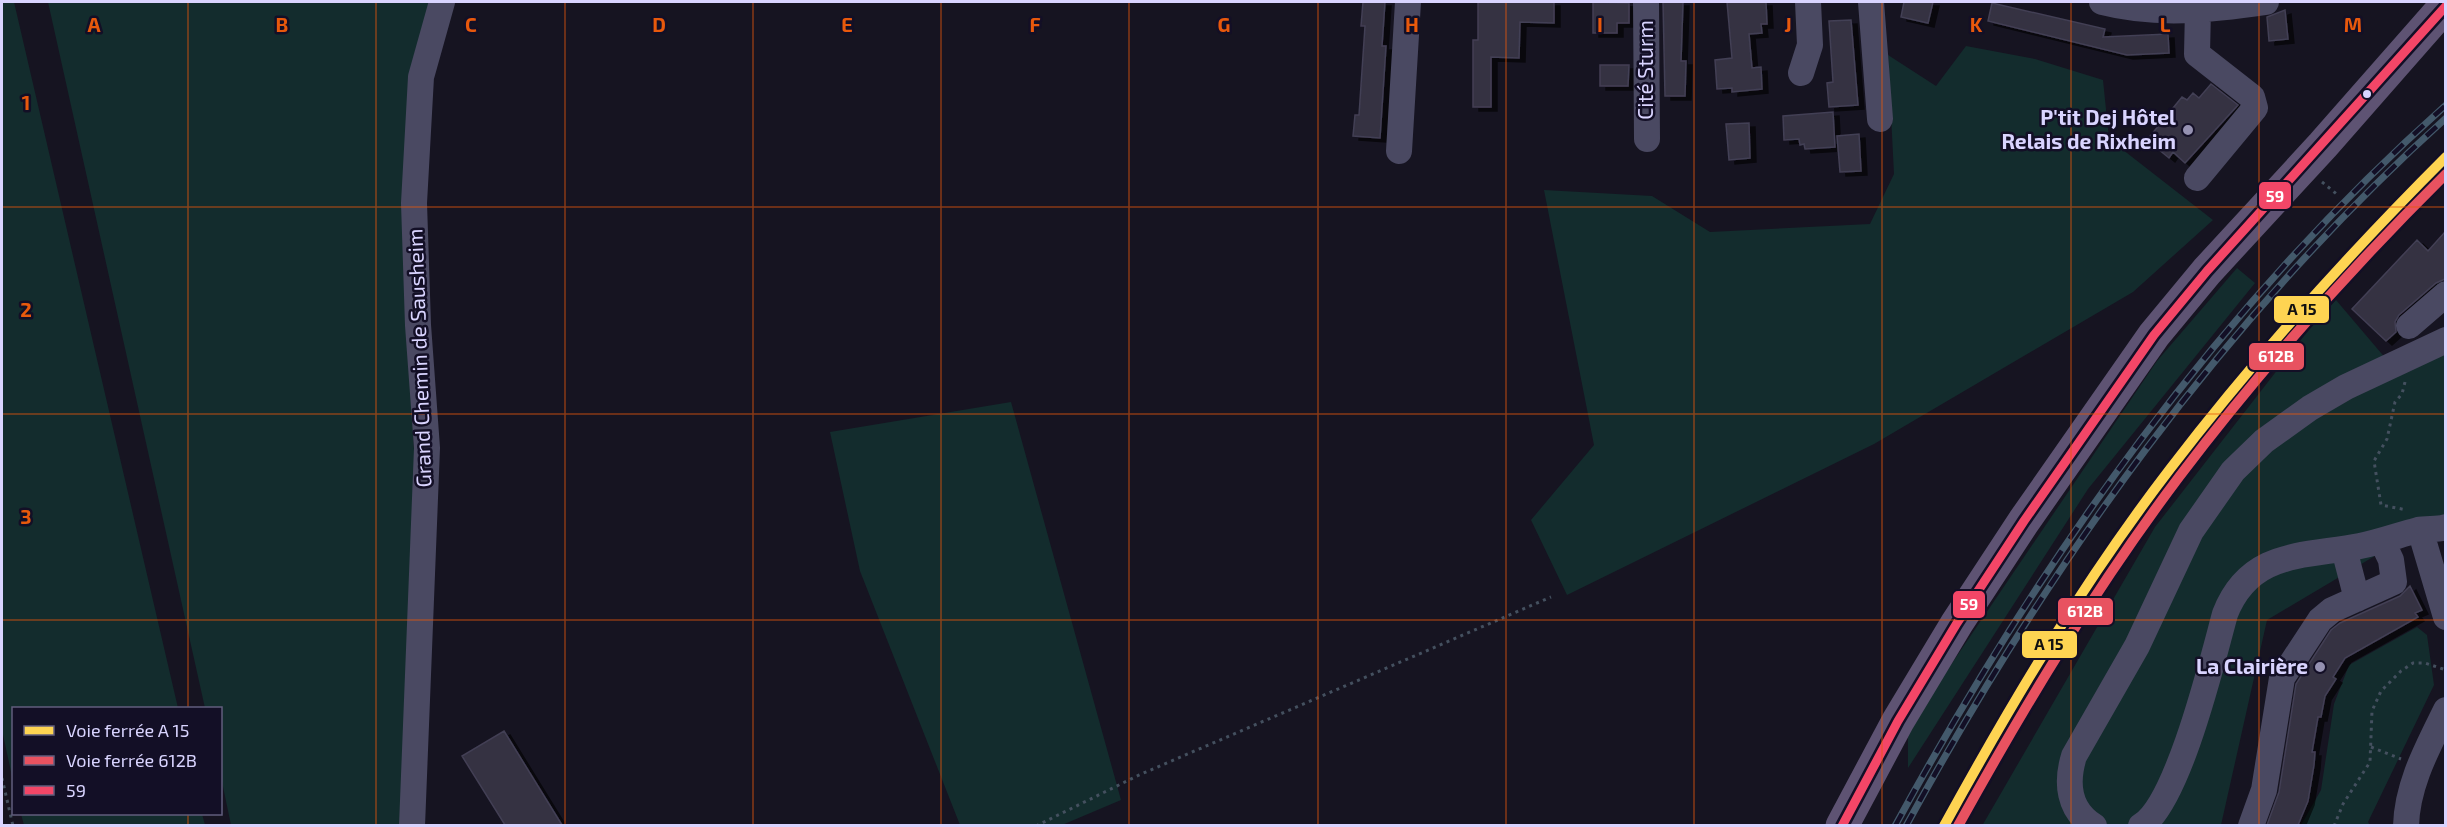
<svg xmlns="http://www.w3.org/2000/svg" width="2447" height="827" font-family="'Exo 2',sans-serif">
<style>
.green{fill:#132c2d}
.building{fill:#343243;stroke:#433f54;stroke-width:1.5;filter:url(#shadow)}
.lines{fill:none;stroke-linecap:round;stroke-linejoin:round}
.path{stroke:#44505f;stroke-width:3;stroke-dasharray:3 4.5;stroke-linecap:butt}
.minor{stroke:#4a4962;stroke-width:26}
.major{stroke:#5e5373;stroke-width:33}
.rail-casing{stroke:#43596b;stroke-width:7}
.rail{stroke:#130f26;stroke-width:4.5;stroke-dasharray:14;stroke-linecap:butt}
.bus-1-casing{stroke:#130f26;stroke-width:14}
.bus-1{stroke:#f34667;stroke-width:9}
.rail-1-casing{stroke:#130f26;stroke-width:15}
.rail-2-casing{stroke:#130f26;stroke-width:15}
.rail-1{stroke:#fed452;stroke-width:10}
.rail-2{stroke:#e85260;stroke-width:10}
.grid{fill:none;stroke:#e8590c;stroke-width:1.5;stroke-opacity:0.55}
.bus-dot{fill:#d9d4ff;stroke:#130f26;stroke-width:2}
.poi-dot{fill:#9591b1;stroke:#130f26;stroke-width:2}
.labels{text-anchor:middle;stroke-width:5;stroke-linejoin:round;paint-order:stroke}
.street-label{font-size:21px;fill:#d9d4ff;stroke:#130f26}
.poi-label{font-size:21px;font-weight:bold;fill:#d9d4ff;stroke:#130f26;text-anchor:end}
.grid-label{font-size:20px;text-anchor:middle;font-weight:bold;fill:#e8590c;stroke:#130f26;stroke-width:5;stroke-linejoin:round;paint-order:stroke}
.line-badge{stroke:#130f26;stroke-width:2}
.badge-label{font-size:16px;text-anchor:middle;font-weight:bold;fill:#fff}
.pale-badge-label{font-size:16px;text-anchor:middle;font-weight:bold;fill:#111}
</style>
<defs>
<filter id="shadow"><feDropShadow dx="6" dy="4" stdDeviation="0" flood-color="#0009"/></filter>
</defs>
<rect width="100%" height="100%" fill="#161421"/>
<path class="green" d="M2 2H14L178 708H14L13 781 2 730Z
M48 2H429L402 216 416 490 405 825H231L221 777 220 708H205Z
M1966 46 2035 59 2103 80 2109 139 2213 220 2133 292 1874 444 1567 595 1531 520 1594 445 1544 190 1652 196 1710 232 1870 224 1894 174 1888 55 1936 86Z
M2237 268 2255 283 2088 489 1908 768V737L1923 706 2157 361Z
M2336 300 2398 373 2445 347V518L2437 519 2267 620 2221 825 1982 826 2155 527 2314 323Z
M1011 402 1121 800 1062 825H960L860 571 830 432Z
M2417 627 2427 635 2434 685 2368 822 2370 825H2301L2321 790 2334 704 2349 665Z
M21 814H202L205 825H24Z"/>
<path class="building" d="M1363 2H1385L1382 46H1386L1380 138 1353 136 1355 115H1359L1365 26H1361Z
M1478 2H1554V23L1520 22 1519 58 1491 57V107H1473V40H1478Z
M1593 2 1629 3V23H1617V33H1593Z
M1663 2H1683L1681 61H1686L1685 96H1665Z
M1727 2H1766L1767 24H1761L1762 33 1749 34 1752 68 1761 67 1762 89 1732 92V88L1717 89 1715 60 1732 58Z
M1904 2H1933L1928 23 1901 17Z
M1992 3 2105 29 2103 37 2168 34 2169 53 2127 55 1988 21Z
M2285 10 2288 39 2269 41 2267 17Z
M1851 20 1858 105 1829 107 1827 83 1833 82 1829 21Z
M1600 65H1629L1628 86H1600Z
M2211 84 2238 105 2185 163 2173 152 2169 158 2147 140 2182 97 2187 100 2193 93 2199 98Z
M1833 112 1835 147 1805 149 1804 144 1800 145 1799 139 1784 140 1783 116Z
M1749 123 1750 158 1729 160 1726 124Z
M1859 134 1861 171 1840 172 1837 136Z
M2445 232V279L2436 283 2399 315 2395 322 2396 332 2386 341 2352 309 2417 240 2428 251Z
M2410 586 2422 610 2415 613 2418 617 2345 658 2333 677 2336 679 2325 696 2321 717H2318L2312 752H2315L2314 765 2308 801 2298 825H2267L2279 792 2296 684 2331 630 2340 623 2400 596Z
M504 731 562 825H505L462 756Z"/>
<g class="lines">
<path class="path" d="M2322 182 2339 196
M2405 382 2402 394 2395 402 2387 439 2374 461 2381 505 2407 510
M2371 747 2401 759
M2 778 13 826
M1036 826 1139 775 1551 597
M2334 826 2343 804 2370 762 2372 711 2381 691 2401 671 2413 663H2425L2446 670"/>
<path class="minor" d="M1646 2 1647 139
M1871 2 1880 119
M2102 2C2156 16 2212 10 2266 2
M1801 73 1810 45 1808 2
M1399 151 1408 2
M2197 178 2255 108 2252 97 2197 54 2198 9
M2409 326 2446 294
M2424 543 2446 617
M2344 549 2357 599
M412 826 427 448 418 325 414 203 421 77 442 2
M2094 826C2068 810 2066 782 2074 756L2137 646 2191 531 2233 471 2264 441 2310 408 2346 387 2446 340
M2141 826C2178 804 2213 658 2225 614 2250 550 2304 557 2360 546 2380 542 2399 535 2418 530 2427 528 2437 530 2446 527
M2251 826 2264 790 2282 678 2320 620 2332 610 2394 582 2391 560 2382 541
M2406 826C2407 784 2428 747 2446 710"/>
<path class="major" d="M1842 826 1898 721 1957 623 2024 521 2154 335 2207 271 2323 145 2446 5"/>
<g class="rail-casing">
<path id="rail" d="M1895 826C2041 558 2217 309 2446 105
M1906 826C2049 564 2223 319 2446 118"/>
</g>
<use href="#rail" class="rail"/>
<g class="bus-1-casing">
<path id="bus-1" d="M1842 826 1898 721 1957 623 2024 521 2154 335 2207 271 2446 6"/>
</g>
<use href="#bus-1" class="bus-1"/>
<g class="rail-1-casing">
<path id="rail-1" d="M1944 826C2012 702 2084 581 2170 469 2255 358 2347 256 2446 157"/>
</g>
<g class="rail-2-casing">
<path id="rail-2" d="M1958 826C2025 705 2096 587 2179 477 2261 369 2350 269 2446 174"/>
</g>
<use href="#rail-1" class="rail-1"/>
<use href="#rail-2" class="rail-2"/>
</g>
<path class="grid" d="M188 2V708M376 2V826M565 2V826M753 2V826M941 2V826M1129 2V826M1318 2V826M1506 2V826M1694 2V826M1882 2V826M2071 2V826M2259 2V826M2 207H2446M2 414H2446M2 620H2446M188 814V826"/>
<circle class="bus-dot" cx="2367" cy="94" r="5"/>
<g class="poi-dot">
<circle cx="2188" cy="130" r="6"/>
<circle cx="2320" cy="667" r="6"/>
</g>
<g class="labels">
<g class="street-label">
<text transform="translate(1646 70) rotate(-90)" y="7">Cité Sturm</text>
<text transform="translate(420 358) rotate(-92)" y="7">Grand Chemin de Sausheim</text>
</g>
<g class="poi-label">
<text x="2176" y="125">P'tit Dej Hôtel<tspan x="2176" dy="24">Relais de Rixheim</tspan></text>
<text x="2308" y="674">La Clairière</text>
</g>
</g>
<g class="grid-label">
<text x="94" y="32">A</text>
<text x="282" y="32">B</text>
<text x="471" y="32">C</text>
<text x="659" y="32">D</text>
<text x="847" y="32">E</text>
<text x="1035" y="32">F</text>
<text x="1224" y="32">G</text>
<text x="1412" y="32">H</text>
<text x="1600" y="32">I</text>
<text x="1788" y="32">J</text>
<text x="1976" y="32">K</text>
<text x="2165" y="32">L</text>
<text x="2353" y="32">M</text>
<text x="26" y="110">1</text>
<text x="26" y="317">2</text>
<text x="26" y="524">3</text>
</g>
<g class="line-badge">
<rect x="2258" y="181" width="34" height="29" rx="6" fill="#f34667"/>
<rect x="2273" y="295" width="57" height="29" rx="6" fill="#fed452"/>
<rect x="2248" y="342" width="57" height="29" rx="6" fill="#e85260"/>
<rect x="1952" y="590" width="34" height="29" rx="6" fill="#f34667"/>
<rect x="2057" y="597" width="57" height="29" rx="6" fill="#e85260"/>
<rect x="2021" y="630" width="57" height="29" rx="6" fill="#fed452"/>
</g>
<g class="badge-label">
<text x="2275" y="202">59</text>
<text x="2276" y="362">612B</text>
<text x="1969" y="610">59</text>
<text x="2085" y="617">612B</text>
</g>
<g class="pale-badge-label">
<text x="2302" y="315">A 15</text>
<text x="2049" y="650">A 15</text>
</g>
<rect width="2447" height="827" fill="none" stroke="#d9d4ff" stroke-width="6"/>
<rect x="12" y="707" width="210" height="108" fill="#130f26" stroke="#625e7d" stroke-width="1.5"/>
<rect x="24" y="726" width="30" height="9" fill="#fed452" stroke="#625e7d" stroke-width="1.5"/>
<text x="66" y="737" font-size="18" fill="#d9d4ff">Voie ferrée A 15</text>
<rect x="24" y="756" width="30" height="9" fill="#e85260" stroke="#625e7d" stroke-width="1.5"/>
<text x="66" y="767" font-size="18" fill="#d9d4ff">Voie ferrée 612B</text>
<rect x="24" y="786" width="30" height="9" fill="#f34667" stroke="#625e7d" stroke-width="1.5"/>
<text x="66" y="797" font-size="18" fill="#d9d4ff">59</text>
</svg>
